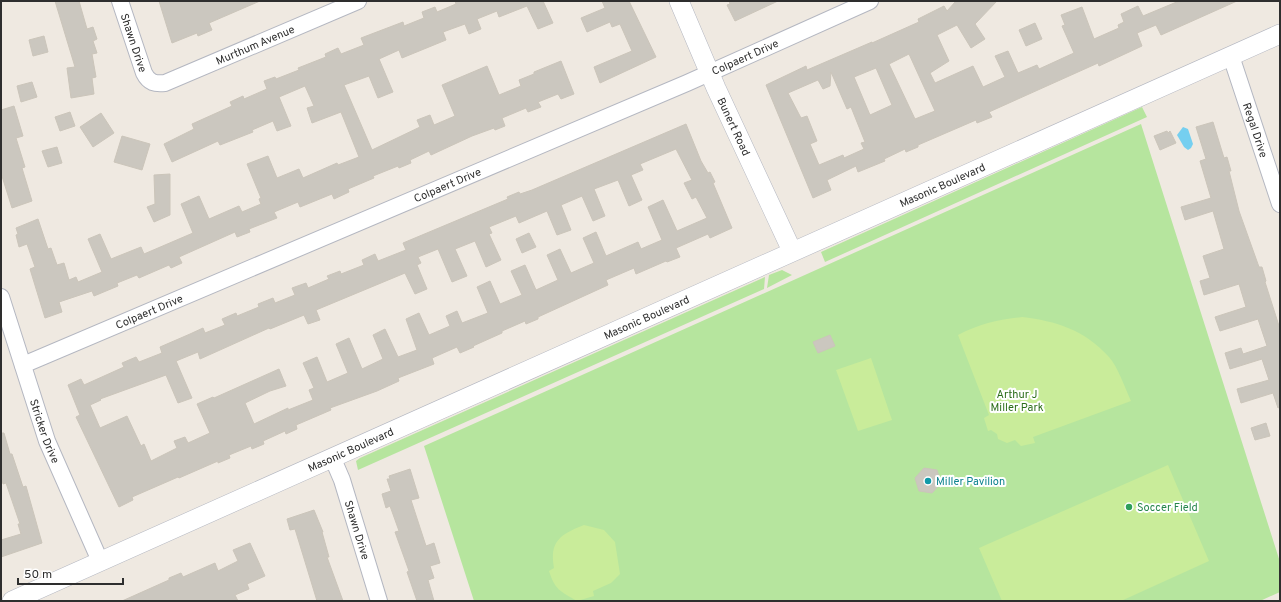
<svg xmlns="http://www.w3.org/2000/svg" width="1281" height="602" font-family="Overpass,sans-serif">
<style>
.green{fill:#b6e59e}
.pitch{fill:#c9ec9a}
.water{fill:#75cff0}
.building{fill:#cbc7bf;stroke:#cbc5ba;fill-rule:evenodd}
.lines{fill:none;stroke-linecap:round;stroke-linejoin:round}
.minor-casing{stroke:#b4b7c1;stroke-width:18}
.tertiary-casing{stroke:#b4b7c1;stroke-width:20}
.minor{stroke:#fff;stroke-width:16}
.tertiary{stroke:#fff;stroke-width:19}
.culture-dot{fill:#0f9aa8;stroke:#fff;stroke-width:1.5}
.leisure-dot{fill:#2e9e5b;stroke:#fff;stroke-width:1.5}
.labels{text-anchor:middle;stroke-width:4;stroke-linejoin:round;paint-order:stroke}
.street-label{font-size:11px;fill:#2e2e2e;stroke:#fff}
.park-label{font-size:11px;fill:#2c6e1b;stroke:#fff}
.culture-label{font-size:11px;fill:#0d838f;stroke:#fff;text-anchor:start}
.leisure-label{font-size:11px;fill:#27864d;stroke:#fff;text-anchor:start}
</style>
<rect width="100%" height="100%" fill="#efe9e1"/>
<path class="green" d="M1142 107 1147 117 825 262 821 252Z
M1141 124 1280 562V592L1260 601H474L424 446Z
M782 270 792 275 767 288 769 275Z
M765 277 764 289 358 470 356 461 360 458Z"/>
<path class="pitch" d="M1022 317C1056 321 1085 330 1109 357 1118 367 1125 388 1131 401L1033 437 1035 443 1021 446 1015 440 1007 443 998 439 997 434 991 430 988 431 984 418 989 415 958 335C981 323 998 320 1022 317Z
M871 358 892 420 858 431 836 370Z
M1168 465 1209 561 1121 601H1002L979 548Z
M584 525 604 530 615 542 620 574 611 583 593 591 594 596 577 601C560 591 555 590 549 571L554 568C549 541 561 534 584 525Z"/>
<path class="water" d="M1183 127 1188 129 1193 144 1191 148 1188 150 1184 147 1177 135Z"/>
<path class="building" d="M55 1H79L87 29 93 27 97 39 93 41 97 53 92 54 96 77 92 78 94 94 71 98 67 68 75 67Z
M159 1H260L209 23 212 30 198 36 197 33 172 43Z
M455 1H543L553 23 538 29 527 6 499 17 497 11 477 19 481 29 469 34 465 24 443 32 446 40 402 58 399 50 379 59 393 92 378 98 369 76 344 85 372 150 420 127 417 120 430 115 434 125 455 116 442 85 487 66 499 95 521 86 519 80 534 74V72L561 61 574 94 561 99 558 94 538 102 541 107 528 112 526 108 502 118 505 126 495 130 494 128 472 136 431 155 429 151 410 160 411 163 399 168 398 166 373 176 374 178 348 189 349 192 334 199 332 194 300 207 298 202 274 212 277 218 249 229 250 232 237 237 235 232 179 257 182 263 171 268 169 265 139 278 137 275 117 283 118 286 94 296 92 291 59 302 62 312 45 318 30 269 35 267 27 244 19 247 16 235 18 234 16 228 38 219 48 249 51 248 57 265 64 263 69 280 76 277 78 282 102 272 88 239 100 234 111 259 141 247 144 254 193 233 181 204 199 196 209 219 239 206 242 212 261 204 259 199 261 198 247 164 268 156 277 178 299 169 303 178 337 163 338 165 359 157 341 112 312 123 307 108 314 106 305 86 279 97 291 126 277 131 273 121 252 130 253 132 220 145 218 141 172 162 164 144 194 129 192 124 232 106 230 102 243 96 244 99 267 89 264 81 275 77 276 79 299 70 298 68 326 57 325 54 338 48 341 54 364 45 361 38 403 22 404 26 424 18 422 12 435 7 437 12 456 4Z
M602 1H629L656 57 600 83 594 67 632 51 620 24 612 27 610 22 587 32 581 18 605 8Z
M729 1H778L735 21 727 5 730 4Z
M956 1H997L975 24 985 39 971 48 957 25 937 35 949 61 930 73 935 83 973 66 983 87 1005 77 995 56 1008 51 1018 73 1037 65 1039 69 1074 53 1062 26 1065 25 1061 15 1082 7 1094 39 1119 28 1118 25 1124 22 1121 14 1138 6 1143 16 1179 1H1237L1161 35 1156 25 1137 33 1142 46 1099 66 1098 63 989 112 992 117 977 123 976 120 918 145V147L906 152 905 149 884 159 885 161 858 172 856 166 827 180 831 190 813 198 766 85 806 66 807 70 872 42V43L919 22 918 19 944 6 947 11ZM909 54 935 111 915 119 889 64ZM876 68 892 105 870 115 854 77ZM831 72 847 109 851 107 865 142 861 143 864 149 844 158 843 155 819 165 810 144 817 141 807 116 801 118 788 93 818 80 823 89 830 86Z
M1035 23 1042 39 1026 46 1019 30Z
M44 36 48 52 33 56 29 40Z
M32 82 37 97 21 102 17 86Z
M14 106 23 136 16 138 25 167 22 168 32 201 12 208 1 173V110Z
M70 112 75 126 60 131 55 117Z
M101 113 114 133 93 147 80 127Z
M1213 122 1224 158 1227 157 1231 171H1229L1239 211 1259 267H1262L1266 281 1265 282 1280 329V407L1278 408 1273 393 1241 403 1237 389 1269 380 1262 359 1230 369 1225 353 1241 348 1243 354 1267 346 1258 319 1220 331 1215 317 1246 307 1239 284 1204 295 1200 281 1210 278 1203 256 1224 249 1213 211 1185 220 1181 207 1211 198 1200 161 1206 159 1196 127Z
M686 124 701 161 708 173 710 172 715 182 713 183 732 228 710 238 708 234 676 248 680 257 667 262 666 261 636 274 634 268 606 280 608 285 538 317V319L526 324 525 321 502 331V333L473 346 474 347 460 353 457 347 432 358 434 364 398 378 399 381 377 391 330 408 331 410 296 425 297 429 286 434 285 431 263 441 264 444 252 449 251 446 229 455 230 458 218 463V461L179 478 178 477 132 497 133 500 119 507 76 417 80 415 68 385 81 379 84 385 124 367 122 363 136 357 139 362 162 353 160 347 190 334 203 328 205 333 225 325 222 319 236 313 237 316 259 307 258 304 273 298 275 303 295 295 292 288 306 283 308 288 329 279 327 276 340 271 341 274 364 265 362 260 375 254 378 261 406 250 403 243 508 199 507 197 519 192 520 194 532 190ZM676 149 692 180 684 183 692 199 696 197 707 218 677 231 663 200 648 207 662 240 641 249 638 242 606 256 596 232 583 238 594 263 571 273 560 249 547 255 558 280 536 290 525 265 511 271 522 295 500 304 490 281 477 287 488 313 462 323 457 311 446 316 450 326 429 335 419 313 406 319 417 350 398 357 385 329 373 335 383 359 362 369 349 338 336 344 348 373 327 382 317 357 303 363 314 388 309 390 313 400 288 410V408L254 424 245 403 270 391 286 386 279 369 214 398 213 397 197 404 210 433 188 443 185 437 174 441 177 448 151 461 144 444 141 446 127 416 100 428 90 405 101 400 100 399 166 375 178 403 192 398 176 361 198 352 200 359 269 328 270 329 304 315 308 324 320 320 316 310 405 273 415 294 427 289 417 265 421 263 418 257 438 249 452 282 467 276 455 249 475 241 486 267 501 260 489 234 492 233 489 227 516 216 519 223 547 211 557 235 571 230 561 205 582 196 593 221 605 216 594 189 618 180 629 206 642 200 631 175 643 170 640 164Z
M1167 131 1168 133 1170 131 1176 143 1160 150 1154 136Z
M122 136 150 144 142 170 114 162Z
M57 147 62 163 48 167 42 151Z
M170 174V215L154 222 147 207 155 204 154 175Z
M529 233 536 247 522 253 516 239Z
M830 335 835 346 818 353 813 342Z
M1266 423 1270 436 1255 440 1251 428Z
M1 433H4L10 454H12L23 487 26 486 42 543 1 557V540L21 534 18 524H20L6 483 3 484 1 476Z
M924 468 937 470 941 483 932 493 919 491 915 478Z
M410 469 419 498 411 500 426 546 434 543 440 563 430 566 434 578 428 580 434 601H417L407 572 409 571 395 532 399 531 390 506 386 508 382 494 391 491 387 479H390L389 476Z
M314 510 323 532H322L329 557H327L343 601H317L295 529 290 530 287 519Z
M250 543 265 576 247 584 249 589 235 595 238 601H122L169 580V578L181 573 183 577 215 563 218 571 238 561 233 550Z"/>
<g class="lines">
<g class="minor-casing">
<g id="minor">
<path id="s1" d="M120 1 144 73C149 83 155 84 165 83L358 1"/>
<path id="s2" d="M1231 56 1280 204"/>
<path id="s3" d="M1 297 47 441 100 561"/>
<path id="s4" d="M23 365 687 83 870 1"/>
<path id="s5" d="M333 459 342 480 379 601"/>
</g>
</g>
<g class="tertiary-casing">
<g id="tertiary">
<path id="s6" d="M679 1 716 88 792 251"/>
<path id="s7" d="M12 601 1280 34"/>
</g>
</g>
<use href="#minor" class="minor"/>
<use href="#tertiary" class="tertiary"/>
</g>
<circle class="culture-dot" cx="928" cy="481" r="4"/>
<circle class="leisure-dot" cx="1129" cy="507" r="4"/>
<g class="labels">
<g class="street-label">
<text dy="4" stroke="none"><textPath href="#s1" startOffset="44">Shawn Drive</textPath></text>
<text dy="4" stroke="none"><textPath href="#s1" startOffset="199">Murthum Avenue</textPath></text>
<text dy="4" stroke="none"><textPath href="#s4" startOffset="785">Colpaert Drive</textPath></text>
<text dy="4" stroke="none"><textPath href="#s6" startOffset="137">Bunert Road</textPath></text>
<text dy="4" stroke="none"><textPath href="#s2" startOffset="78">Regal Drive</textPath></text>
<text dy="4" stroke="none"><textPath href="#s4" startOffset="461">Colpaert Drive</textPath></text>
<text dy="4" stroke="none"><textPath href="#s7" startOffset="1019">Masonic Boulevard</textPath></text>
<text dy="4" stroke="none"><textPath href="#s4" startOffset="137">Colpaert Drive</textPath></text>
<text dy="4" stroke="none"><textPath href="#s7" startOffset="695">Masonic Boulevard</textPath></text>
<text dy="4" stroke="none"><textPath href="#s3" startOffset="141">Stricker Drive</textPath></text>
<text dy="4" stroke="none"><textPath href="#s7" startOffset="371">Masonic Boulevard</textPath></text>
<text dy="4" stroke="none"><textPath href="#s5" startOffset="75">Shawn Drive</textPath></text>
</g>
<g class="park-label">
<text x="1017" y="398">Arthur J<tspan x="1017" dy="13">Miller Park</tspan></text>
</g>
<g class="culture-label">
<text x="936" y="485">Miller Pavilion</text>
</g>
<g class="leisure-label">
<text x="1137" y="511">Soccer Field</text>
</g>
</g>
<rect width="1281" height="602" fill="none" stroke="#2e2e2e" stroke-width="4"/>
<path d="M18 578v6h105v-6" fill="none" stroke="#2e2e2e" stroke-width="2"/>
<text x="24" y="578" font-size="12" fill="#2e2e2e" stroke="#ffffff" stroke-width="3" paint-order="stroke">50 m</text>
</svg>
